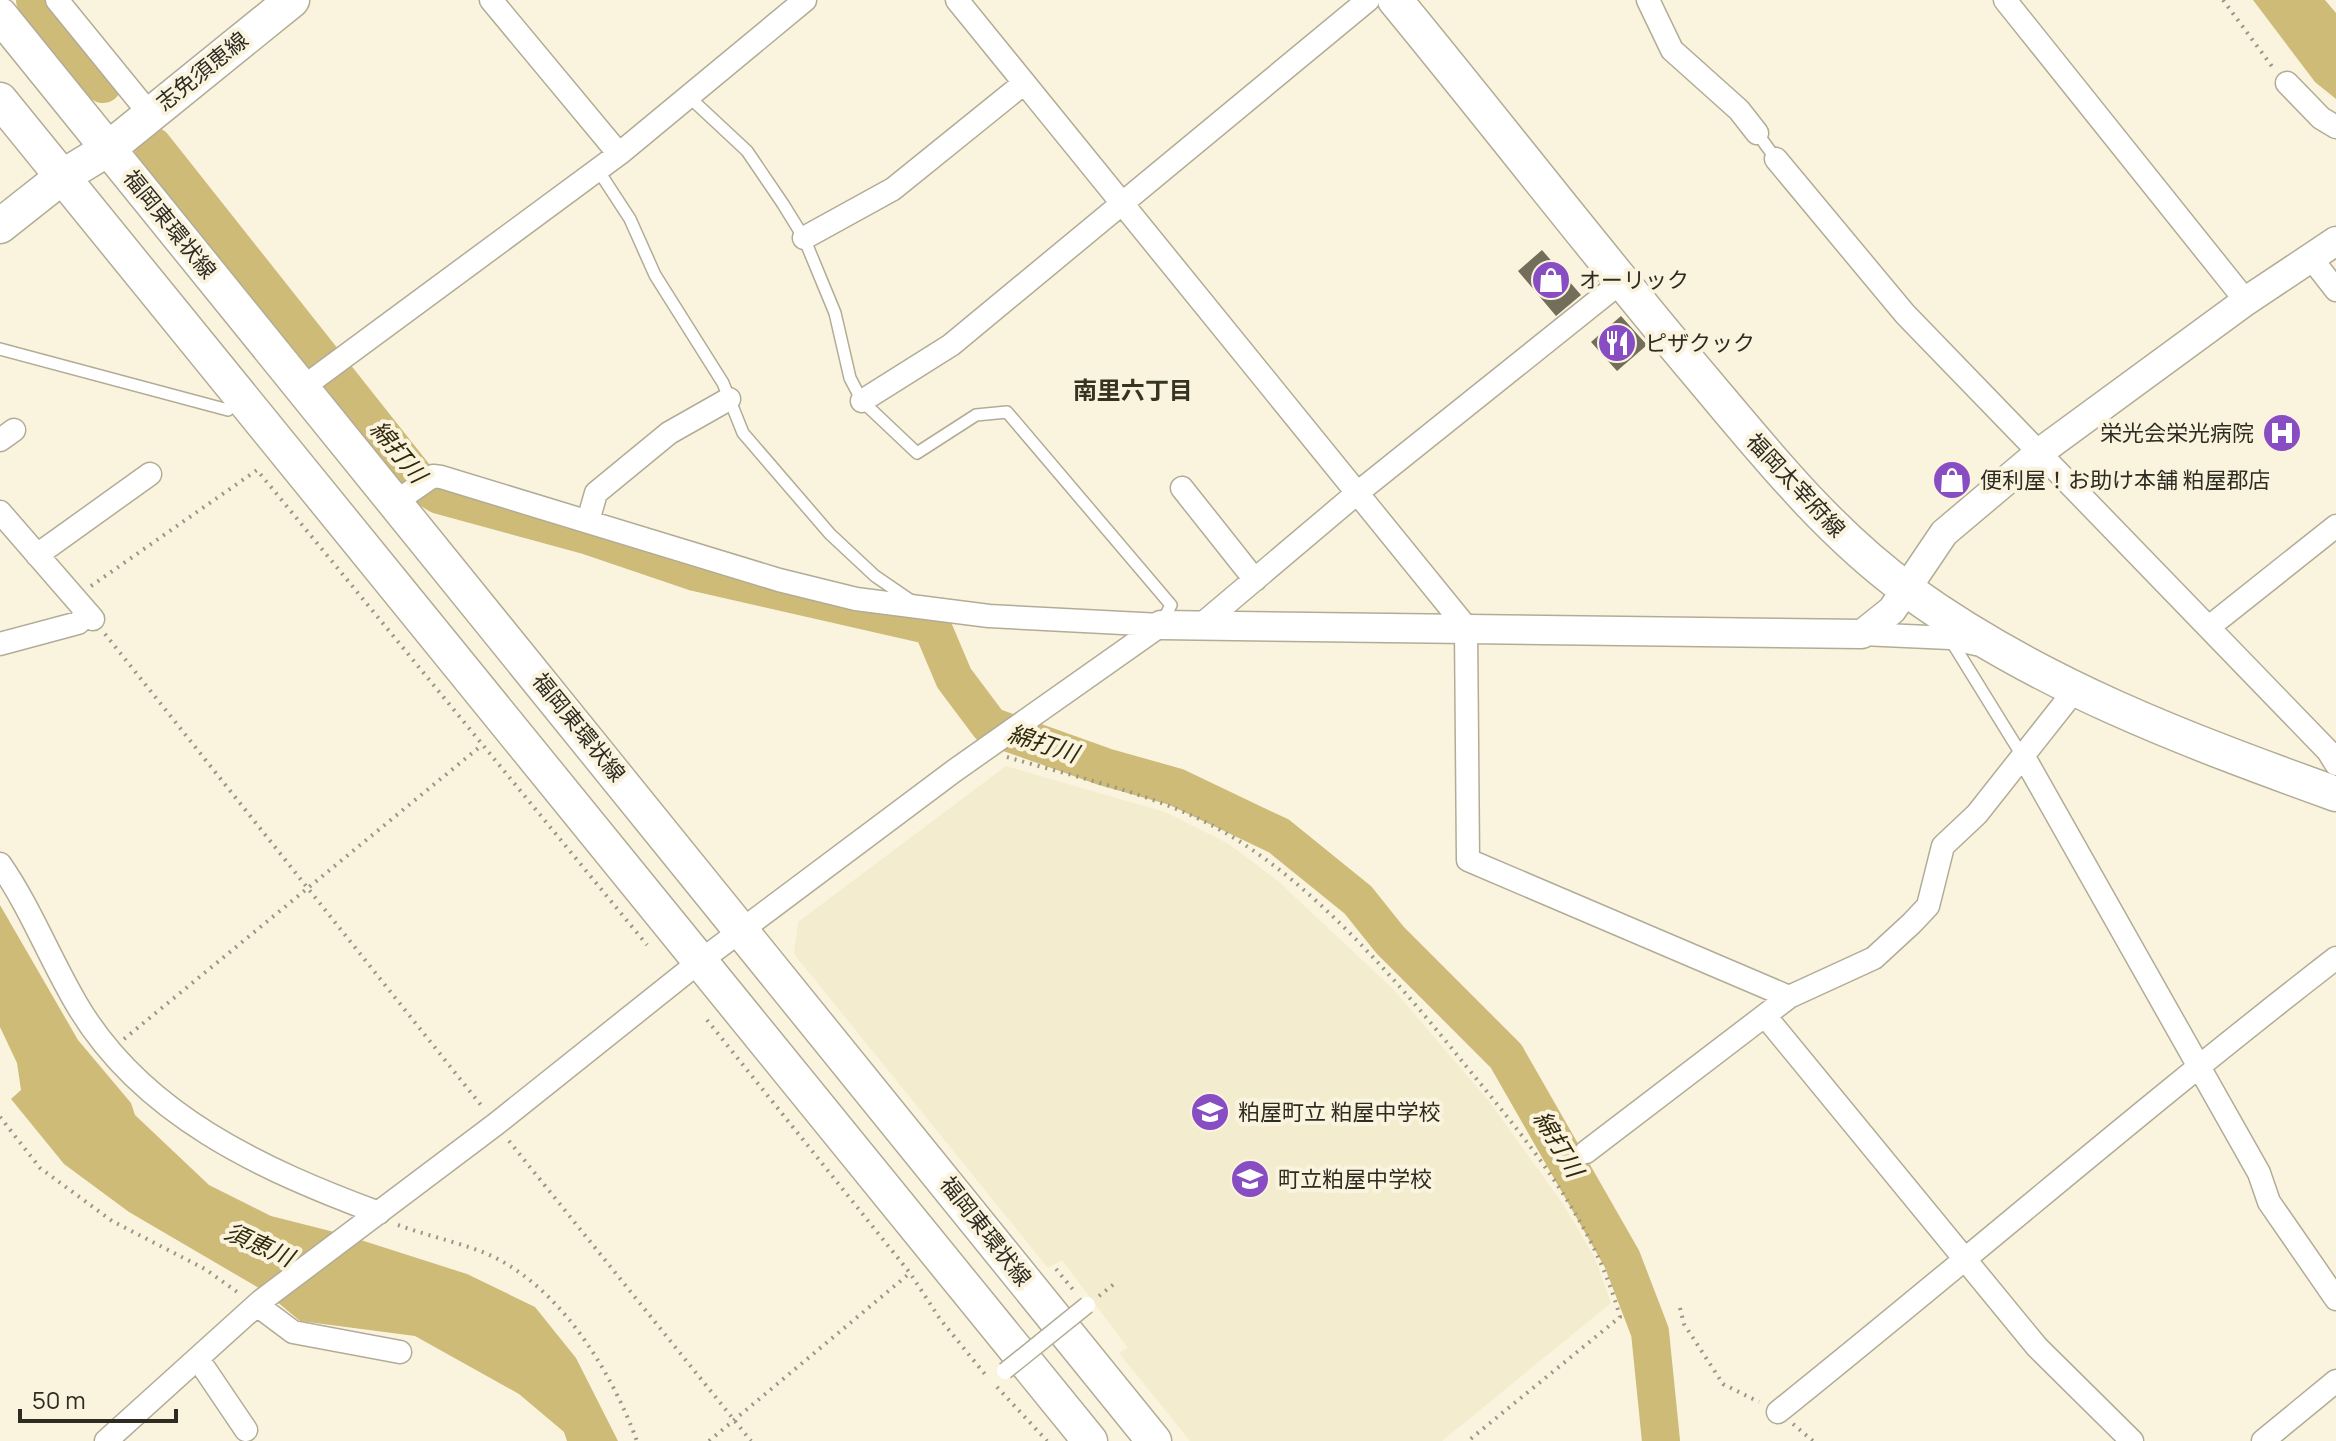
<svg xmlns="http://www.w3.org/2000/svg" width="2336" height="1441" font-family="Manrope,'Noto Sans JP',sans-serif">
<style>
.built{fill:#f4ecce}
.water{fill:#cebb78}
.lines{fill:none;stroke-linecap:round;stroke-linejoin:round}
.river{stroke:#cebb78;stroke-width:38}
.building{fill:#736e5a}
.service-casing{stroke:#b2ac97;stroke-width:14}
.minor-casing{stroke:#b2ac97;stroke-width:25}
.tertiary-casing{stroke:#b2ac97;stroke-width:31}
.primary-casing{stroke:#b2ac97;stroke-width:37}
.path{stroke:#9b9787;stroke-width:4;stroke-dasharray:2 6;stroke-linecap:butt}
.service{stroke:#fff;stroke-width:11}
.minor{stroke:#fff;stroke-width:22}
.tertiary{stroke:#fff;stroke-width:28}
.primary{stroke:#fff;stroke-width:34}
.pedestrian-bridge-casing{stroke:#b2ac97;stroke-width:19;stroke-linecap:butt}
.pedestrian-bridge{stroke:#fff;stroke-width:16}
.labels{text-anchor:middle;stroke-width:8;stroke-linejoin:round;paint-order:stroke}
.street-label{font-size:22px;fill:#2d2b22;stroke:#faf4de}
.poi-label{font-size:22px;fill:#2d2b22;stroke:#faf4de;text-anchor:start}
.neighbourhood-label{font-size:24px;font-weight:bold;fill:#373321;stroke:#faf4de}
.water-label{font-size:24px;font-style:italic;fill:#332a0c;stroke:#faf4de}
</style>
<rect width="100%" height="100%" fill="#faf4de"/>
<path class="built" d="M1006 766 1165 812 1229 844 1278 881 1393 989 1488 1100 1563 1204 1595 1258 1611 1303 1442 1441H1190L1119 1353 1128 1348 1062 1260 1048 1268 794 954 798 922Z"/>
<path class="water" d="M2253 0H2325L2336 13V99L2315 82Z
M0 905 78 1040 131 1103 135 1115 209 1185 271 1216 342 1234 467 1274 535 1307 576 1358 618 1441H567L564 1432 519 1394 415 1336 300 1321 264 1291 129 1212 64 1164 11 1099 21 1090 17 1063 0 1027Z"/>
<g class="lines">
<path class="river" d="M35 0 103 84
M153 146 420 483 439 495 589 536 695 572 932 626 954 678 990 726 1105 767 1176 787 1279 836 1358 900 1390 940 1506 1056 1622 1259 1650 1332 1661 1441"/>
</g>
<path class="building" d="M1542 250 1581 295 1556 316 1518 271Z
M1621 316 1647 345 1617 371 1591 342Z"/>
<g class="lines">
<g class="service-casing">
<path id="service" d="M688 96 747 151 783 204 804 238 835 313 850 378 862 401 917 453 976 415 1007 412 1171 605 1161 624
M1757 133 1776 159
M598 170 630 219 655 275 723 383 743 433 830 534 875 576 913 602
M0 349 228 410
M1950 639 2023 757"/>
</g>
<g class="minor-casing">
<path id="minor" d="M57 0 149 113
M491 0 619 154
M957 0 1466 627 1468 860 1789 997
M1648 0 1672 50 1739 110 1757 133
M2005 0 2246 301
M2287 83 2321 118 2336 127
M1776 159 1905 314 2328 751 2336 764
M804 238 893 189 1023 84
M2311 258 2336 290
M302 388 619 154 805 0
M862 401 951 345 1368 0
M0 440 14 430
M1182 488 1255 580
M394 503 433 476 441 477 779 580 856 599 989 616 1161 625
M0 512 93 619
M588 521 596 493 669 433 729 399
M37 555 150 474
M1201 625 1356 494 1621 282
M2209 627 2336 526
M1862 634 1950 638 1976 644
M0 644 78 623 88 614
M2024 757 2259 1173 2269 1202 2336 1299
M0 864C30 907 49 957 76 1003 141 1115 263 1170 379 1213
M1766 1017 2037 1347 2132 1441
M1586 1152 1789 997 1874 958 1912 923 1928 906 1943 846 1977 814 2075 690
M257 1305 293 1332 400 1352
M198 1359 246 1430
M1778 1412C1965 1262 2146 1105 2336 958
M106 1441 261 1301 496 1124 699 962 954 771 1161 625
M2263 1441 2336 1381"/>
</g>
<g class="tertiary-casing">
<path id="tertiary" d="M1161 625 1862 634 1892 610 1944 533 2040 452 2246 301 2336 241"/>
</g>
<g class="primary-casing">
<path id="primary" d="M1395 0C1498 125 1597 254 1702 378 1766 454 1828 532 1909 591 2039 685 2186 740 2336 794
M0 15 1154 1441
M0 100 1090 1441
M0 226 62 177 108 149 292 0"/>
</g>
<path class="path" d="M2223 0 2274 69
M91 586 257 470 647 945
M105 634 484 1109
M1007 757C1078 778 1158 794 1224 832 1316 885 1400 984 1466 1066 1529 1143 1593 1219 1620 1317L1468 1441
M707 1020 910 1273 940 1319 988 1378
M124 1039 482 745
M0 1117 40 1168 112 1221 205 1269 240 1294
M509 1141 751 1441
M398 1225C425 1235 453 1241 480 1251 556 1280 610 1368 637 1441
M1056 1269 1075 1292
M1099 1296 1114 1284
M1680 1308 1684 1324 1723 1384 1759 1402
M997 1387 1047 1441
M1793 1424 1813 1441
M709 1441 910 1273"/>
<use href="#service" class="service"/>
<use href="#minor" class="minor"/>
<use href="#tertiary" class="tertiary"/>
<use href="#primary" class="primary"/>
<g class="pedestrian-bridge-casing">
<path id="pedestrian-bridge" d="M1005 1371 1087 1305"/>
</g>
<use href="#pedestrian-bridge" class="pedestrian-bridge"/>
</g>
<defs>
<g id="shop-disc" transform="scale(2)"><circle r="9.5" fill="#884cc3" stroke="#faf4de"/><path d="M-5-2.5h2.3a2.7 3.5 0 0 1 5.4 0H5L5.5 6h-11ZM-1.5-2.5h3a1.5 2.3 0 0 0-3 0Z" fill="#fff"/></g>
<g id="restaurant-disc" transform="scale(2)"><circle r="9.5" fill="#884cc3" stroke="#faf4de"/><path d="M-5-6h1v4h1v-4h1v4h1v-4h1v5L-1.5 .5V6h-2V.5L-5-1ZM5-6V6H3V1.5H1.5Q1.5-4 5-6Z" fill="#fff"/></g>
<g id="hospital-disc" transform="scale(2)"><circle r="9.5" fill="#884cc3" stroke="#faf4de"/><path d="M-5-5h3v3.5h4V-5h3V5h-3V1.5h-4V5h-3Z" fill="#fff"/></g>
<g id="school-disc" transform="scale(2)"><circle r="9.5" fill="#884cc3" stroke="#faf4de"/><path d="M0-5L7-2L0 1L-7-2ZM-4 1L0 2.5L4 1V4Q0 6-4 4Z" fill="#fff"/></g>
</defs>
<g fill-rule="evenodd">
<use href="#shop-disc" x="1551" y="280"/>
<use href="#restaurant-disc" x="1617" y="343"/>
<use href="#hospital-disc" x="2282" y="433"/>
<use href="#shop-disc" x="1952" y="480"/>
<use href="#school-disc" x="1210" y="1112"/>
<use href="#school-disc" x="1250" y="1179"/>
</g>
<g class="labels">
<g class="street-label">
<text transform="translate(202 71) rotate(-39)" y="8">志免須恵線</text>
<text transform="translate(170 224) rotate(51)" y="8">福岡東環状線</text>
<text transform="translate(1796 485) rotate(47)" y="8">福岡太宰府線</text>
<text transform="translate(579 727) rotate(51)" y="8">福岡東環状線</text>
<text transform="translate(986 1231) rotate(52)" y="8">福岡東環状線</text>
</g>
<g class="poi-label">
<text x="1579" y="288">オーリック</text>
<text x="1645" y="351">ピザクック</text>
<text x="2254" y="441" text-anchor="end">栄光会栄光病院</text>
<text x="1980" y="488">便利屋！お助け本舗 粕屋郡店</text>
<text x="1238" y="1120">粕屋町立 粕屋中学校</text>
<text x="1278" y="1187">町立粕屋中学校</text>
</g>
<g class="neighbourhood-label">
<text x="1133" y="399">南里六丁目</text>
</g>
<g class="water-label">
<text transform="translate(398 452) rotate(50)" y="8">綿打川</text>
<text transform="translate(1043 744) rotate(18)" y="8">綿打川</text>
<text transform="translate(1558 1144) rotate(59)" y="8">綿打川</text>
<text transform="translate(259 1245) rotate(24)" y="8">須恵川</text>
</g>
</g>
<path d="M20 1409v12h156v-12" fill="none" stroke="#2d2b22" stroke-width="4"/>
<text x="32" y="1409" font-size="24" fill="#2d2b22" stroke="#faf4de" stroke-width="6" paint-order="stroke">50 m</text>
</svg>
